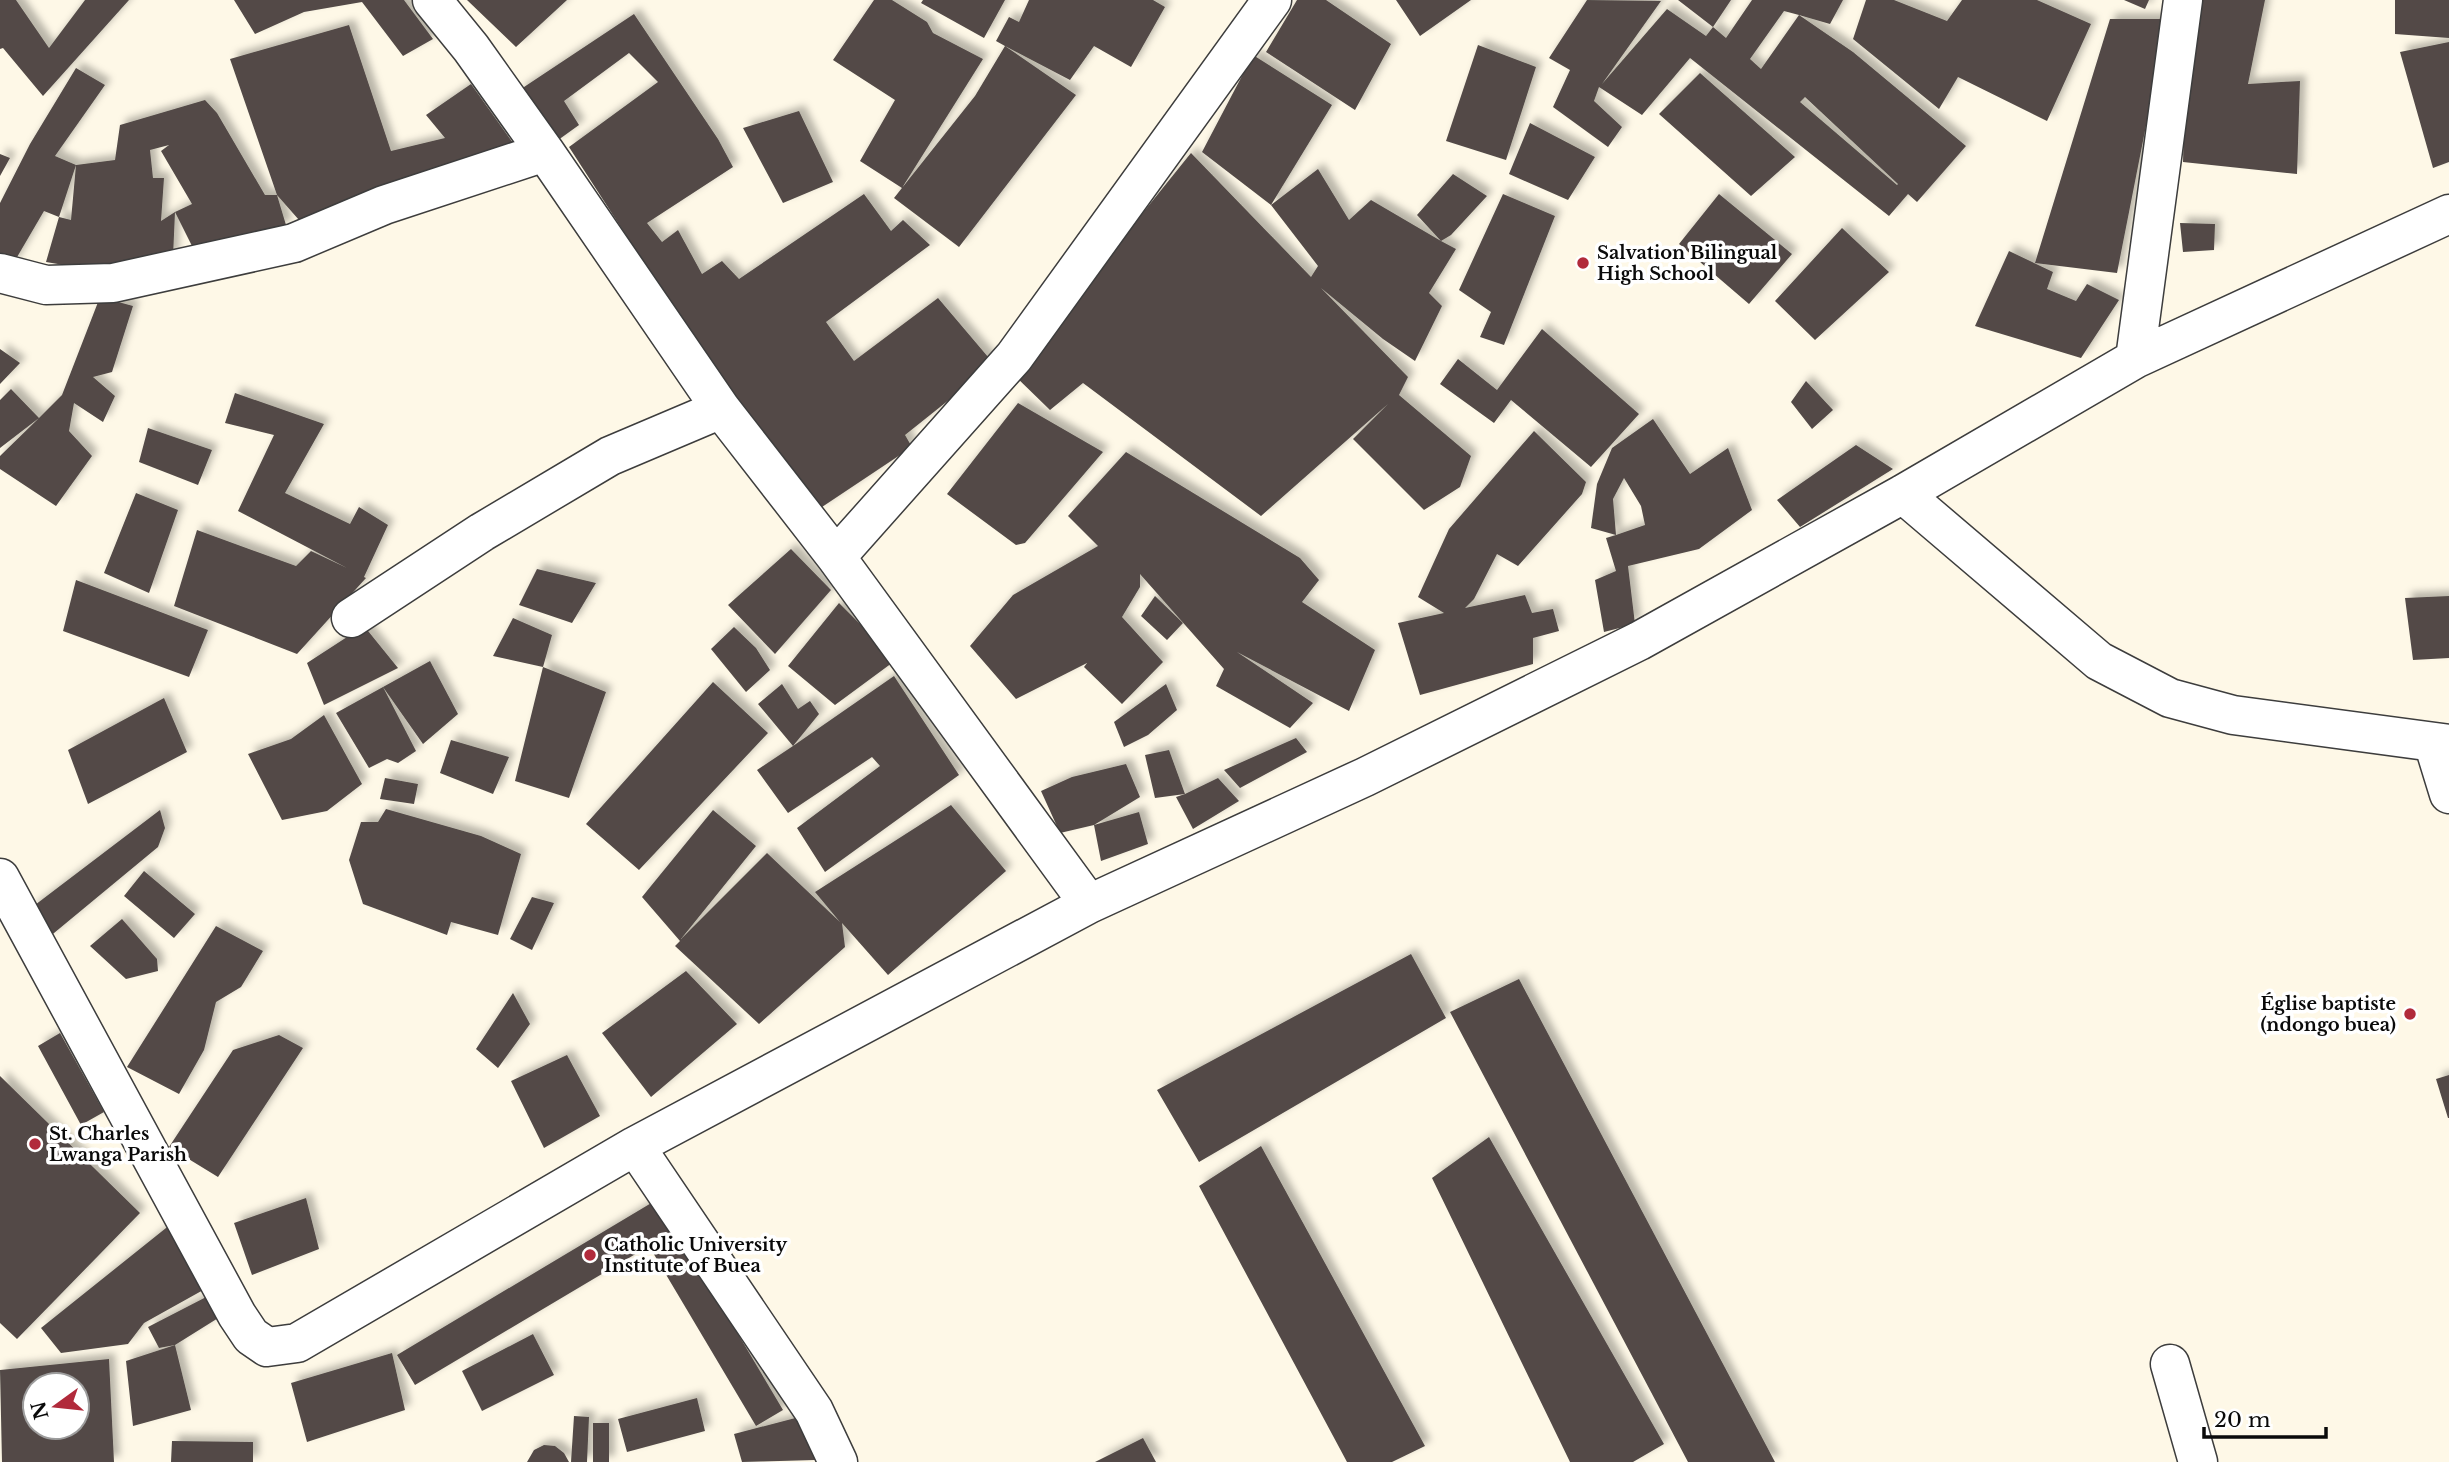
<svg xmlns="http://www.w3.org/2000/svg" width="2449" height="1462" font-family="'Libre Baskerville',serif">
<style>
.building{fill:#524a47;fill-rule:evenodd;filter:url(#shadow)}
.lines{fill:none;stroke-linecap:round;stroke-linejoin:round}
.street-casing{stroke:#3d3d3d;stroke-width:41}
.street{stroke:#fff;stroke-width:38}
.poi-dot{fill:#b12a3b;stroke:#fff;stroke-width:2.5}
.labels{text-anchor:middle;stroke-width:7;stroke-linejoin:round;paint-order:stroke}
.poi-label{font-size:18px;font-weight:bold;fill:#0a0a0a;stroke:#fff;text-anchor:start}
</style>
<defs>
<filter id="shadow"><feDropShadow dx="6" dy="-6" stdDeviation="3.5" flood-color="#0004"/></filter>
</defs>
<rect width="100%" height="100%" fill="#fef8e7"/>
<path class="building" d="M0 0H16L49 48 85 0H129L43 96 3 48 0 49Z
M234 0H404L433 39 403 56 362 2 304 12 255 34Z
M467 0H567L516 47Z
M874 0H892L927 22 933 33 983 59 902 188 860 161 895 100 833 60Z
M923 0H1005L984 38 921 3Z
M1029 0H1153L1165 7 1131 67 1094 46 1070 80 1005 46 1076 95 959 247 894 198 975 96 1005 46 996 41 1009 17 1019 22Z
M1297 0H1326L1391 44 1355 110 1266 52Z
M1396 0H1471L1420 36Z
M1587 0 1661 1 1602 84 1667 9 1706 36 1713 27 1726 38 1752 0H1843L1830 24 1799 15 1853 52 1966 146 1917 202 1908 194 1889 216 1690 58 1642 115 1599 87 1594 101 1622 127 1608 147 1553 107 1570 70 1549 58ZM1784 11 1799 15 1761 69 1750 59ZM1805 97 1898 184 1897 185 1800 102Z
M1678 0H1731L1713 27Z
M1866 0H1894L1947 21 1962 0H2037L2091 24 2047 121 1958 77 1939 109 1853 39Z
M2124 0H2149L2145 9Z
M2200 0H2265L2248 84 2300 81 2297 174 2183 162 2185 78Z
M2395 0H2449V38L2395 34Z
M634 14 718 139 733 167 647 223 662 242 678 230 702 274 722 261 739 279 864 194 891 231 903 220 930 245 826 322 854 361 938 298 994 364 905 435 912 447 819 509 728 393 569 147 658 82 629 53 564 101 579 125 554 143 518 91Z
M2110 19H2167L2117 273 2035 263Z
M349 25 391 151 445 138 426 115 471 84 518 150 299 220 277 195 230 59Z
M2449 42V162L2433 168 2400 52Z
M1478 45 1536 67 1506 160 1446 141Z
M1253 55 1332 105 1271 205 1202 152Z
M76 68 105 85 55 156 76 165 115 160 120 125 205 100 217 113 265 195H277L286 225 201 264 175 212 192 204 161 151 169 145 150 150 153 178H164L161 221 175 212 173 257 99 271 46 262 59 217 44 211 13 264 0 260V203L30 144ZM76 165 71 220 59 217Z
M1700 73 1795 157 1751 196 1659 114Z
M799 111 833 182 783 203 743 128Z
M1530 123 1595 157 1568 200 1509 174Z
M1191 153 1311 277 1318 266 1271 205 1318 169 1349 220 1371 200 1441 241 1417 215 1453 174 1487 196 1451 235 1441 241 1456 249 1429 293 1442 306 1415 361 1383 339 1321 288 1408 377 1399 395 1471 456 1460 487 1424 510 1353 439 1388 404 1261 516 1083 383 1050 410 1013 374Z
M0 154 10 158 0 176Z
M1503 194 1555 216 1504 345 1480 337 1491 312 1459 290Z
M1719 194 1792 254 1749 304 1679 244Z
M2180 223 2215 224 2214 250 2183 252Z
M1842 228 1889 272 1815 340 1775 301Z
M2009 251 2053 272 2047 289 2076 301 2087 284 2119 300 2081 358 1975 326Z
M100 297 133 306 112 372 93 377 115 396 103 422 74 403 69 431 92 456 56 506 0 469V456L39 418 0 448V400L11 389 39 418 62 395Z
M1542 329 1639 414 1591 467 1511 400 1494 423 1440 384 1458 359 1497 390Z
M0 349 20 363 0 384Z
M1806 381 1833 410 1812 429 1791 402Z
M235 393 324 424 285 493 350 524 359 507 388 525 364 577 366 578 297 654 174 606 197 530 296 566 311 551 347 568 238 511 274 435 225 423Z
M1018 403 1103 452 1025 543 1016 545 947 494Z
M1653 419 1690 474 1728 448 1752 510 1699 549 1628 566 1635 624 1604 632 1595 580 1616 571 1606 538 1616 535 1591 528 1597 484 1612 448ZM1624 478 1641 506 1645 525 1616 535 1613 499Z
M148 428 212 450 198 485 139 462Z
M1534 431 1586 482 1582 494 1518 566 1497 554 1474 599 1465 608 1525 595 1532 613 1553 609 1559 631 1533 638V664L1420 695 1398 623 1444 613 1418 597 1449 529Z
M1856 445 1893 469 1800 527 1777 500Z
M1126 452 1300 558 1319 580 1302 602 1375 650 1349 711 1237 652 1313 703 1290 728 1216 686 1224 669 1140 574V587L1122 617 1163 662 1122 704 1084 667 1087 663 1016 699 970 646 1013 595 1098 546 1068 516Z
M136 493 178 510 149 593 104 573Z
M791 549 831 590 775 654 728 605Z
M537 569 596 583 572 623 519 605Z
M76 580 208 630 189 677 63 631Z
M1155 596 1183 623 1167 640 1141 616Z
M2449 596V658L2413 660 2405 598Z
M839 603 896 660 835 705 788 666Z
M513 618 552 635 543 667 606 692 569 798 515 781 543 667 493 656Z
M364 626 398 668 324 705 307 663Z
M734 627 756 648 770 670 746 692 711 649Z
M430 661 458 714 423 744 383 687Z
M894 676 959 775 825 872 797 828 880 766 872 757 788 813 757 770 793 746 758 704 782 684 798 709 810 701 819 714 793 746Z
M713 682 768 733 639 870 586 824Z
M1166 684 1177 710 1148 735 1124 747 1114 722Z
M383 687 416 751 398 763 387 759 369 768 336 713Z
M164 698 187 752 88 804 68 750Z
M324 715 362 784 327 811 282 820 248 754 291 739Z
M1296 738 1307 752 1240 788 1224 770Z
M451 740 509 757 493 794 440 773Z
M1169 750 1185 794 1218 778 1239 801 1193 829 1176 797 1185 794 1155 798 1145 755Z
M1126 764 1140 797 1094 825 1060 833 1041 791 1072 777Z
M385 778 418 784 414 804 380 799Z
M951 805 1006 871 888 975 842 923 845 947 759 1024 675 946 680 941 642 897 713 810 756 846 681 939 767 853 840 922 815 892Z
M386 809 481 836 521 854 498 935 451 922 447 935 363 904 349 860 361 822H378Z
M160 810 165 828 158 847 48 938 31 908Z
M1139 812 1148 844 1101 861 1094 825Z
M144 871 195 914 174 938 124 896Z
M532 897 554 903 532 950 510 939Z
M122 919 157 959 158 971 126 979 90 946Z
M216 926 263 951 241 987 216 1002 204 1050 179 1094 127 1067Z
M1411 954 1446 1018 1199 1162 1157 1090Z
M686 971 737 1024 651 1097 602 1033Z
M1519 979 1775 1462H1688L1450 1012Z
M513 993 530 1024 498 1068 476 1049Z
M60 1033 104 1112 81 1125 38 1046Z
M279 1035 303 1048 218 1177 169 1147 233 1050Z
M567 1055 600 1116 544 1148 511 1081Z
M2449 1075V1118H2448L2436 1079Z
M0 1076 140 1213 17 1339 0 1323Z
M1489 1137 1664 1444 1633 1462H1570L1432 1178Z
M1261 1146 1425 1446 1392 1462H1347L1199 1186Z
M306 1198 319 1249 252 1275 234 1223Z
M658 1199 783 1410 756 1426 649 1246 415 1385 397 1355Z
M171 1224 205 1289 144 1323 128 1344 61 1353 41 1328Z
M212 1294 223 1315 175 1345 159 1348 148 1327Z
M533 1334 554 1375 482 1411 462 1371Z
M175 1345 191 1410 133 1426 126 1361Z
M392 1353 405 1410 307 1442 291 1383Z
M109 1359 114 1462H2L0 1370ZM35 1385H77V1427H35Z
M697 1398 705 1431 627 1452 618 1419Z
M574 1416 589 1417 587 1462H571Z
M803 1416 815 1460 742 1462 734 1434Z
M593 1423H609V1462H593Z
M1143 1438 1156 1462H1095Z
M172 1441 253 1442V1462H171Z
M544 1445 555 1446 564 1453 569 1462H527L534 1450Z"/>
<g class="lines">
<g class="street-casing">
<path id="street" d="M432 0 471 48 545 152 721 409 836 557 1089 904
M0 273 46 285 113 283 294 243 384 205 545 152
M2135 359 2183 0
M1903 494 2099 661 2170 698 2233 715 2449 744
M836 557 1014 357 1272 0
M351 618 482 532 610 456 721 409
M2433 742 2449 794
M0 878 237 1315 251 1336 267 1347 297 1343 635 1146 1089 904 1365 777 1639 641 1903 494 2135 359 2449 214
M635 1146 814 1411 838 1462
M2170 1364 2198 1462"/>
</g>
<use href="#street" class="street"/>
</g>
<g class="poi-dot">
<circle cx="1583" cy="263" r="7"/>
<circle cx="2410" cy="1014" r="7"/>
<circle cx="35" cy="1144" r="7"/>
<circle cx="590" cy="1255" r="7"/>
</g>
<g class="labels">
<g class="poi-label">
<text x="1597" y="259">Salvation Bilingual<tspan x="1597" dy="21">High School</tspan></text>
<text x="2396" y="1010" text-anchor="end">Église baptiste<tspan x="2396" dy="21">(ndongo buea)</tspan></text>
<text x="49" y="1140">St. Charles<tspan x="49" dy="21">Lwanga Parish</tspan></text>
<text x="604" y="1251">Catholic University<tspan x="604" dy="21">Institute of Buea</tspan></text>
</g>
</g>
<g transform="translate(56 1406) rotate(255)"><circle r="33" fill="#ffffff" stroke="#9d9d9d" stroke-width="2"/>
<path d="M0-5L12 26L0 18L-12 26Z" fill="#b12a3b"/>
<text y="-10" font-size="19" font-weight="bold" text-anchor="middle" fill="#0a0a0a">N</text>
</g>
<path d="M2204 1427v10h122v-10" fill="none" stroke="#0a0a0a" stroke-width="3.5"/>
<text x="2214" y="1427" font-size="21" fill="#0a0a0a" stroke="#ffffff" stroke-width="5" paint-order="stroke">20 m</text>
</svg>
